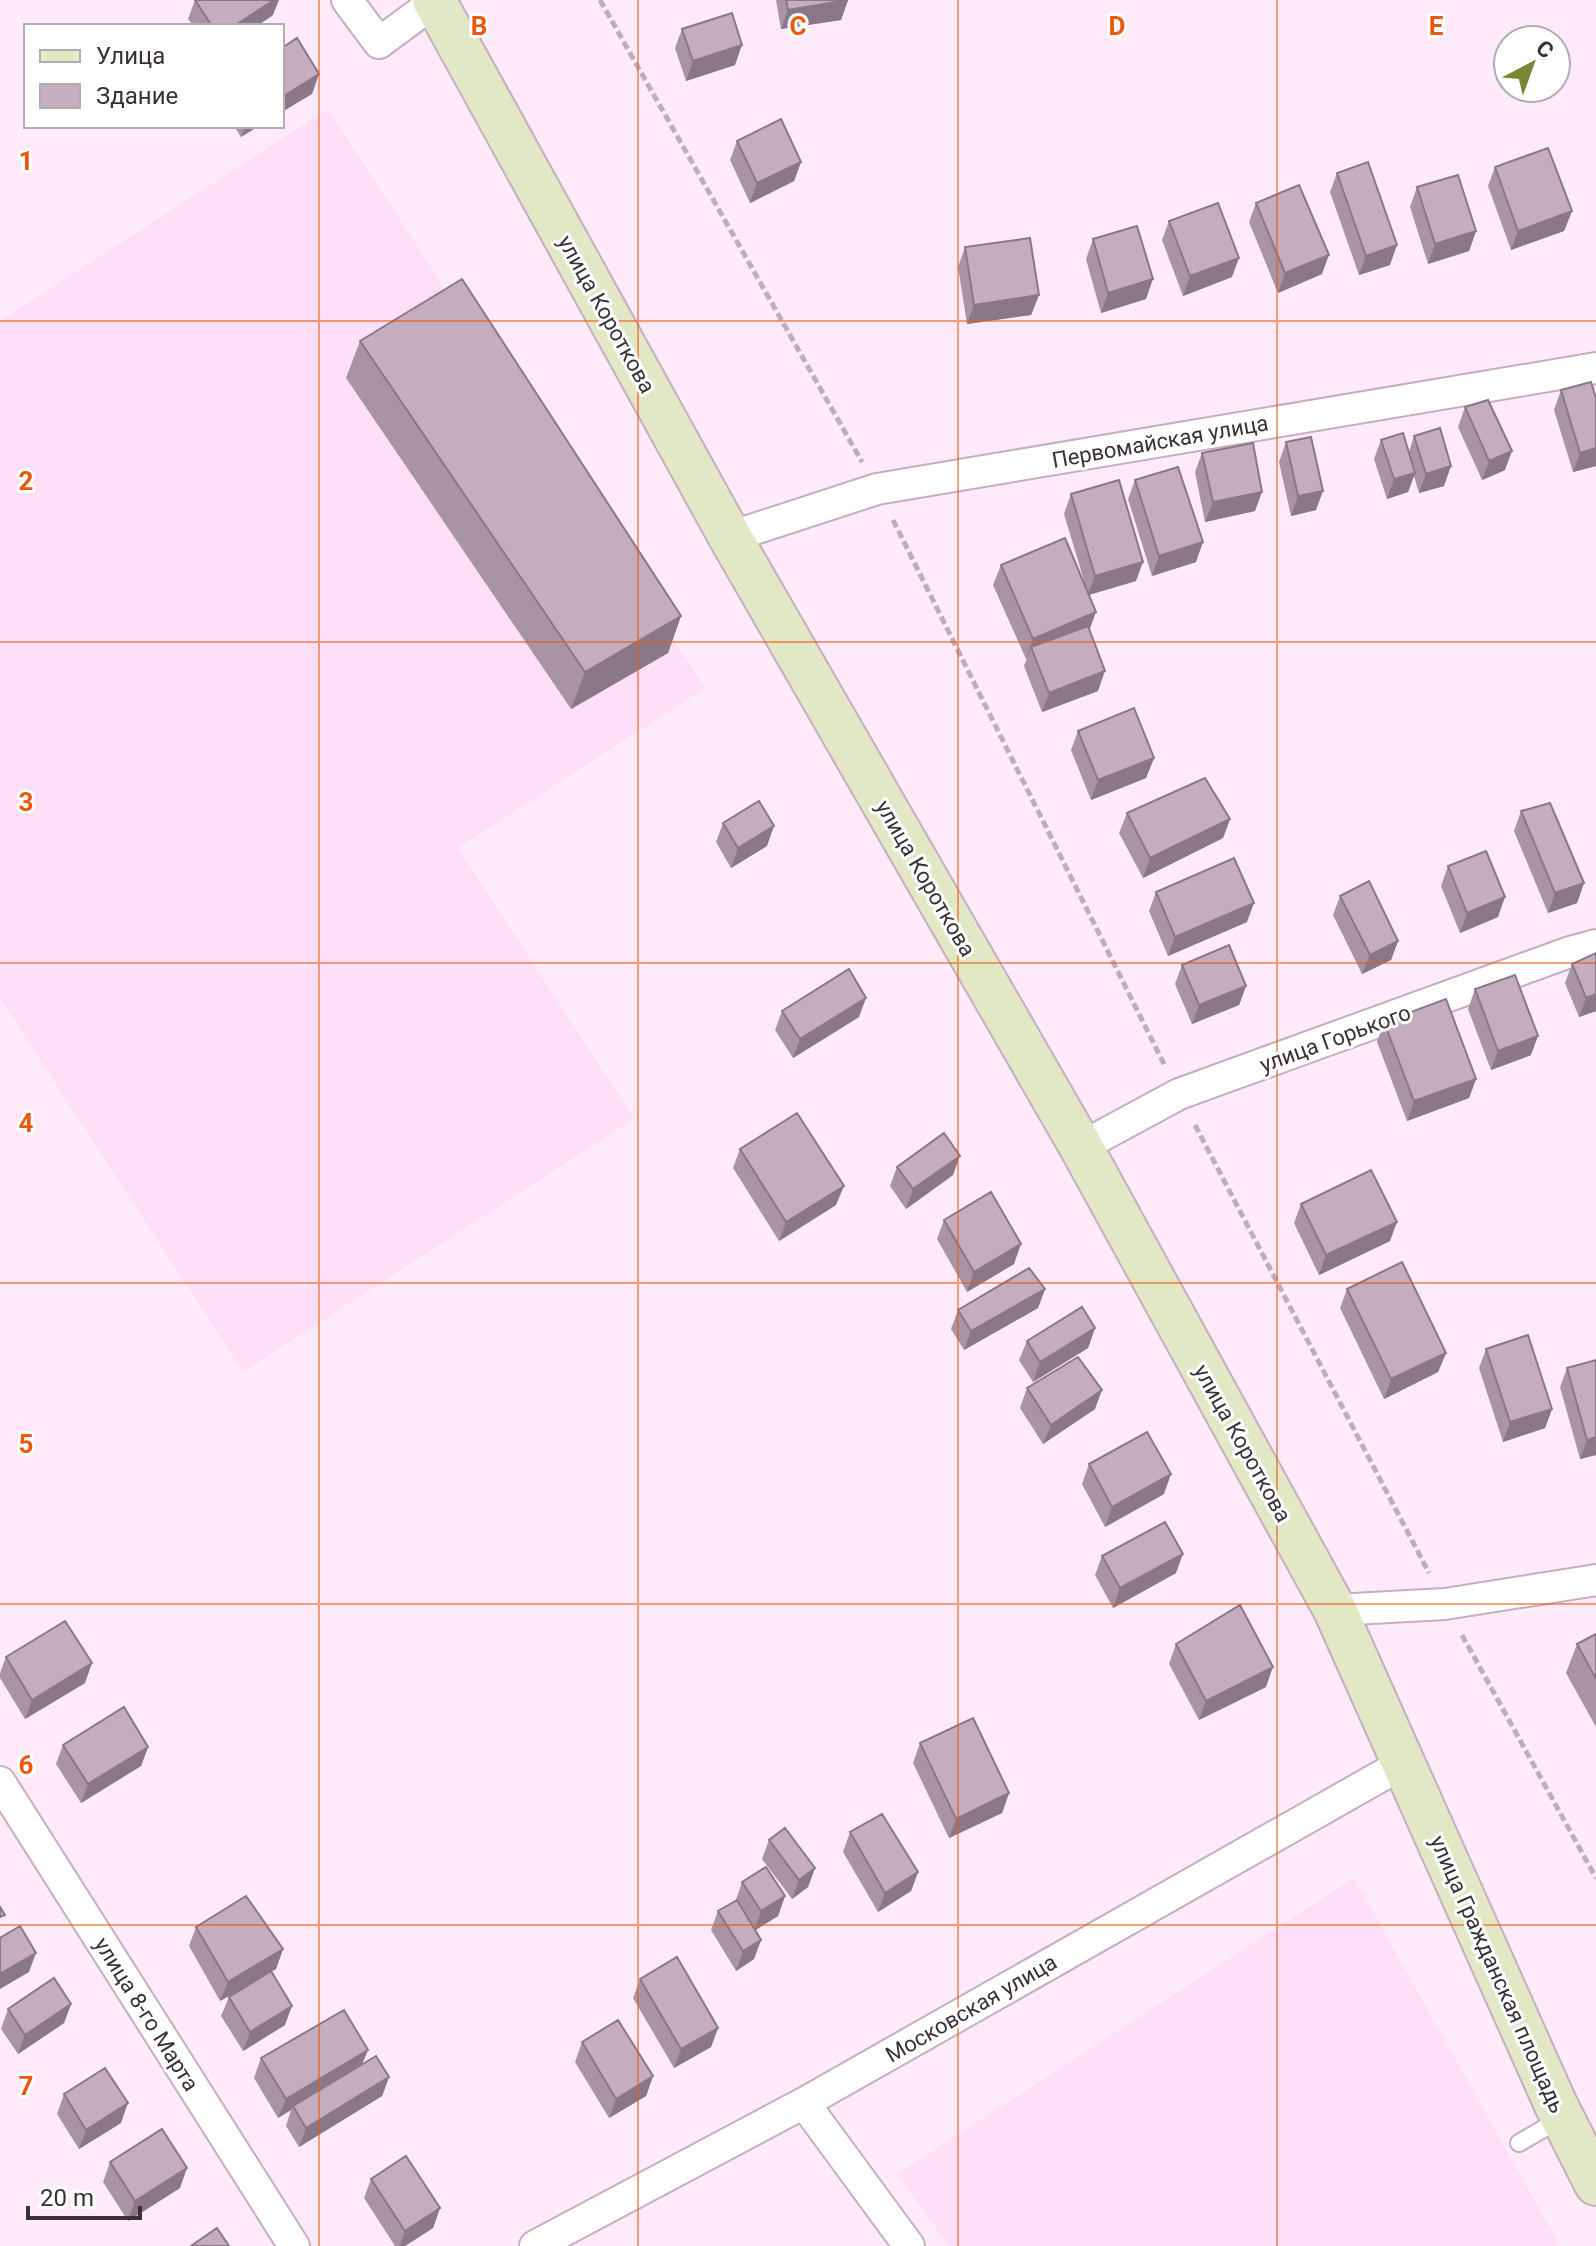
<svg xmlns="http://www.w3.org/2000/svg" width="1596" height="2246" font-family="Roboto,sans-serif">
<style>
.built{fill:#ffdff7}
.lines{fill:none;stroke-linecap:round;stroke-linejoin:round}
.lane-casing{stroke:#c6aec0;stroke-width:20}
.street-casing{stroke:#c6aec0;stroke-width:34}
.secondary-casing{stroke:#c6aec0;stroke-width:46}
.path{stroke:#beadba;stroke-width:5;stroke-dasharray:8 4;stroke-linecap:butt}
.lane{stroke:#fff;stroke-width:16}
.street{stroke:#fff;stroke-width:30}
.secondary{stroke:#e2e7c5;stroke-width:42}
.wall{fill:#a994a4}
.shaded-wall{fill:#8a7886}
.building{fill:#c5acbf;stroke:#8a7886;stroke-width:2}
.grid{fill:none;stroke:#e8590c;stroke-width:2;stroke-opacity:0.55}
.labels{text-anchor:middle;stroke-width:6;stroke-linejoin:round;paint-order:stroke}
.street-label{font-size:22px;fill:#393037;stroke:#fff}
.grid-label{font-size:26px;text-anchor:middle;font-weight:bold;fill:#e8590c;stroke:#fff;stroke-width:6;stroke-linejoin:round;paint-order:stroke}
</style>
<rect width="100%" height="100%" fill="#ffeafa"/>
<path class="built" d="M328 109 705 688 458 848 634 1119 243 1372 0 998V321Z
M1354 1878 1560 2246H949L897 2174Z"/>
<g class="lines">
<g class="lane-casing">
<path id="lane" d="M1519 2143 1562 2118"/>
</g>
<g class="street-casing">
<path id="street" d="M347 0 379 43 437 0
M730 537 877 489 1596 368
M1081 1147 1179 1094 1567 953 1596 945
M1335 1610 1445 1604 1596 1580
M0 1782 294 2246
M804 2103 909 2246
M535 2246 804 2103 1404 1763"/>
</g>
<g class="secondary-casing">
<path id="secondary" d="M434 0 730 537 1081 1147 1335 1610 1556 2105 1596 2184"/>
</g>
<path class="path" d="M600 0 862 462
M893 520 1165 1066
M1195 1125 1429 1573
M1462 1635 1596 1878"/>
<use href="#lane" class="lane"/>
<use href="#street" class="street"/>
<use href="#secondary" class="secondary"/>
</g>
<path class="wall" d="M195 0 273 15 257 26H193L188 19Z
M776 0H848L841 20 781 29Z
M682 29 735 65 686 81 675 48Z
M234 126H259L241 137Z
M737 141 801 162 794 181 750 203 730 160Z
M1495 167 1572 211 1564 231 1511 250 1488 186Z
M1337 173 1390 265 1359 275 1330 192Z
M1417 187 1476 231 1469 251 1428 264 1410 207Z
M1256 203 1322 274 1278 293 1249 222Z
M1169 221 1232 277 1183 296 1162 240Z
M1093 239 1146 299 1101 313 1086 259Z
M965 247 1039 295 1031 315 967 324 958 267Z
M360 341 681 616 668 653 571 709 346 378Z
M1561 390 1596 398V466L1573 472 1554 410Z
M1465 407 1505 470 1482 480 1458 427Z
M1414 436 1444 486 1419 493 1414 476 1408 492 1387 499 1374 459 1381 440 1409 452Z
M1286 442 1316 510 1291 516 1279 462Z
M1202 453 1255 511 1205 522 1195 472Z
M1135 480 1196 562 1152 576 1128 499Z
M1071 494 1136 581 1089 595 1090 630 1098 691 1042 712 1024 666 1027 658 1026 659 993 585 1001 565 1085 584 1064 514Z
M1078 731 1154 758 1146 778 1091 800 1071 750Z
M1521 811 1584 883 1577 903 1548 913 1514 831Z
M1127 813 1230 819 1223 838 1143 878 1119 833Z
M723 823 767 846 731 868 716 842Z
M1448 866 1498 917 1460 933 1441 886Z
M1156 892 1247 922 1168 956 1149 911Z
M1340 896 1398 941 1391 960 1362 974 1333 915Z
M1572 964 1596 1011 1579 1017 1565 983Z
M1182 965 1246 986 1239 1005 1192 1024 1175 984Z
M1475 989 1531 1055 1491 1070 1468 1009Z
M782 1011 859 1017 793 1058 775 1030Z
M1384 1022 1476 1079 1469 1098 1407 1121 1377 1042Z
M740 1149 836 1205 779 1241 733 1168Z
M897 1167 953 1175 906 1209 890 1186Z
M1301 1204 1390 1241 1319 1275 1294 1223Z
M944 1220 1014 1264 967 1292 937 1239Z
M1045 1289 1038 1308 964 1350 951 1329 958 1310Z
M1347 1289 1446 1353 1438 1372 1384 1399 1340 1308Z
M1095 1328 1088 1348 1033 1382 1019 1360 1027 1341Z
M1486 1349 1552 1409 1545 1428 1503 1442 1479 1368Z
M1596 1360V1455L1580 1459 1560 1387 1567 1368Z
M1027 1388 1095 1409 1043 1444 1020 1408Z
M1089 1464 1164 1494 1105 1527 1082 1484Z
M1102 1556 1176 1573 1113 1608 1095 1575Z
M1596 1634V1727L1566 1673 1577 1644Z
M1176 1644 1266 1687 1199 1720 1169 1664Z
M6 1657 85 1683 25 1719 0 1678V1673Z
M920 1743 1009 1793 1002 1813 949 1838 913 1763Z
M63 1745 148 1747 141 1766 81 1803 56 1764Z
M850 1832 918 1872 911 1891 878 1912 843 1852Z
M769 1840 815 1868 808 1887 792 1899 762 1859Z
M742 1882 785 1896 778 1916 755 1930 761 1940 754 1959 736 1971 711 1930 718 1911 736 1900Z
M196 1927 283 1949 276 1969 271 1971 285 2025 243 2051 221 2016 229 1997 252 1983 220 2001 189 1946Z
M640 1979 718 2028 711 2047 674 2068 633 1998Z
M71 2004 64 2023 18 2054 1 2029 8 2009Z
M582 2042 653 2076 646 2096 609 2118 575 2062Z
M368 2050 362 2064 389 2077 382 2096 299 2147 286 2126 291 2110 278 2118 254 2078 261 2058Z
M64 2094 121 2123 79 2149 57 2114Z
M110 2162 180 2188 128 2221 103 2182Z
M371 2179 440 2208 433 2228 405 2246H395L364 2198Z"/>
<path class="shaded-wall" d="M274 0H279L273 15 257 26H234Z
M848 0 841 20 781 29 788 10Z
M742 45 735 65 686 81 693 61Z
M319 74 312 94 282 112V97Z
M245 126H259L241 137Z
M801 162 794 181 750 203 757 183Z
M1572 211 1564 231 1511 250 1518 231Z
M1476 231 1469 251 1428 264 1435 244Z
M1397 245 1390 265 1359 275 1366 256Z
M1329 255 1322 274 1278 293 1285 273Z
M1239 258 1232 277 1183 296 1190 276Z
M1153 279 1146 299 1101 313 1108 293Z
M1039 295 1031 315 967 324 974 305Z
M1596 448V466L1573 472 1580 453Z
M1512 451 1505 470 1482 480 1489 461Z
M1451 466 1444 486 1419 493 1426 474Z
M1415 473 1408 492 1387 499 1394 479Z
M1323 491 1316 510 1291 516 1298 496Z
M1262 492 1255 511 1205 522 1213 502Z
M1203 542 1196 562 1152 576 1159 556Z
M1143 562 1136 581 1088 595 1095 576Z
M1096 612 1089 631 1031 647 1027 658 1026 659 1033 639Z
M681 616 668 653 571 709 585 672Z
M1105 671 1098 691 1042 712 1049 693Z
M1154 758 1146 778 1091 800 1098 780Z
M1230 819 1223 838 1143 878 1150 858Z
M774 826 767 846 731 868 738 848Z
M1584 883 1577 903 1548 913 1555 893Z
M1505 897 1498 917 1460 933 1467 913Z
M1254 903 1247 922 1168 956 1175 937Z
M1398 941 1391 960 1362 974 1370 955Z
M1246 986 1239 1005 1192 1024 1199 1005Z
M1596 994V1011L1579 1017 1586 998Z
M866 998 859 1017 793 1058 800 1039Z
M1538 1036 1531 1055 1491 1070 1498 1051Z
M1476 1079 1469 1098 1407 1121 1414 1101Z
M960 1156 953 1175 906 1209 913 1189Z
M844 1186 836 1205 779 1241 786 1222Z
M1397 1222 1390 1241 1319 1275 1326 1255Z
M1021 1244 1014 1264 967 1292 974 1272Z
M1045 1289 1038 1308 964 1350 971 1331Z
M1095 1328 1088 1348 1033 1382 1040 1362Z
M1446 1353 1438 1372 1384 1399 1391 1379Z
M1102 1390 1095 1409 1043 1444 1051 1425Z
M1552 1409 1545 1428 1503 1442 1510 1422Z
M1596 1437V1455L1580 1459 1587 1440Z
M1171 1474 1164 1494 1105 1527 1112 1507Z
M1183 1554 1176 1573 1113 1608 1120 1588Z
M92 1663 85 1683 25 1719 32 1700Z
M1273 1667 1266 1687 1199 1720 1206 1701Z
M148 1747 141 1766 81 1803 88 1784Z
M1009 1793 1002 1813 949 1838 956 1819Z
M815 1868 808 1887 792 1899 799 1880Z
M918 1872 911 1891 878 1912 885 1893Z
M785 1896 778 1916 754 1931 761 1911Z
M761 1940 754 1959 736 1971 743 1951Z
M283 1949 276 1969 220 2001 228 1982Z
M36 1953 29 1972 0 1989V1974Z
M71 2004 64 2023 18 2054 25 2035Z
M292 2006 285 2025 243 2051 250 2032Z
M718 2028 711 2047 674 2068 681 2049Z
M368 2050 360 2069 293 2106 291 2110 278 2118 286 2099Z
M653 2076 646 2096 609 2118 616 2099Z
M389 2077 382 2096 299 2147 306 2128Z
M128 2103 121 2123 79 2149 86 2130Z
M187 2168 180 2188 128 2221 135 2201Z
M440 2208 433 2228 405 2246H400L405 2231Z"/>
<path class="building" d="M195 0H274L234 26H212Z
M786 0H848L788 10Z
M732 13 742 45 693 61 682 29Z
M297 38 319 74 282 97V48Z
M781 119 801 162 757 183 737 141Z
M1548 148 1572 211 1518 231 1495 167Z
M1368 162 1397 245 1366 256 1337 173Z
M1458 175 1476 231 1435 244 1417 187Z
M1299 185 1329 255 1285 273 1256 203Z
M1218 203 1239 258 1190 276 1169 221Z
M1137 226 1153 279 1108 293 1093 239Z
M1030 238 1039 295 974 305 965 247Z
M462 279 681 616 585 672 360 341Z
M1591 382 1596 398V448L1580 453 1561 390Z
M1488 400 1512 451 1489 461 1465 407Z
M1440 428 1451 466 1426 474 1414 436Z
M1403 433 1415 473 1394 479 1381 440Z
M1311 437 1323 491 1298 496 1286 442Z
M1253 443 1262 492 1213 502 1202 453Z
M1178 467 1203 542 1159 556 1135 480Z
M1119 480 1143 562 1095 576 1071 494Z
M1065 538 1096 612 1033 639 1001 565Z
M1088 626 1105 671 1049 693 1031 647Z
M1134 708 1154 758 1098 780 1078 731Z
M1205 778 1230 819 1150 858 1127 813Z
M759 801 774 826 738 848 723 823Z
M1550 803 1584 883 1555 893 1521 811Z
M1486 851 1505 897 1467 913 1448 866Z
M1234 858 1254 903 1175 937 1156 892Z
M1369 881 1398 941 1370 955 1340 896Z
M1229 945 1246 986 1199 1005 1182 965Z
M1596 953V994L1586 998 1572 964Z
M849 969 866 998 800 1039 782 1011Z
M1515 975 1538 1036 1498 1051 1475 989Z
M1446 999 1476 1079 1414 1101 1384 1022Z
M797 1113 844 1186 786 1222 740 1149Z
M944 1133 960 1156 913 1189 897 1167Z
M1371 1170 1397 1222 1326 1255 1301 1204Z
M991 1192 1021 1244 974 1272 944 1220Z
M1402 1262 1446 1353 1391 1379 1347 1289Z
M1029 1268 1045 1289 971 1331 958 1310Z
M1082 1307 1095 1328 1040 1362 1027 1341Z
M1528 1335 1552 1409 1510 1422 1486 1349Z
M1078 1357 1102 1390 1051 1425 1027 1388Z
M1596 1360V1437L1587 1440 1567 1368Z
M1147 1432 1171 1474 1112 1507 1089 1464Z
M1165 1522 1183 1554 1120 1588 1102 1556Z
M1240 1605 1273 1667 1206 1701 1176 1644Z
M65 1621 92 1663 32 1700 6 1657Z
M1596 1634V1679L1577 1644Z
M124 1707 148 1747 88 1784 63 1745Z
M973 1718 1009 1793 956 1819 920 1743Z
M882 1814 918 1872 885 1893 850 1832Z
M785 1828 815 1868 799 1880 769 1840Z
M766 1867 785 1896 761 1911 742 1882Z
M246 1896 283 1949 228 1982 196 1927Z
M737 1900 761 1940 743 1951 718 1911Z
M0 1907 5 1915 0 1917Z
M20 1926 36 1953 0 1974V1938Z
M677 1957 718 2028 681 2049 640 1979Z
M271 1971 292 2006 250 2032 229 1997Z
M54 1978 71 2004 25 2035 8 2009Z
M344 2010 368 2050 286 2099 261 2058Z
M618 2020 653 2076 616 2099 582 2042Z
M376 2056 389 2077 306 2128 293 2106Z
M105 2068 128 2103 86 2130 64 2094Z
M162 2129 187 2168 135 2201 110 2162Z
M406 2156 440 2208 405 2231 371 2179Z
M217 2228 229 2246H191Z"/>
<path class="grid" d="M319 0V2246M638 0V2246M958 0V2246M1277 0V2246M0 321H1596M0 642H1596M0 963H1596M0 1283H1596M0 1604H1596M0 1925H1596"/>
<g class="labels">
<g class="street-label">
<text transform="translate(607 314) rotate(61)" y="8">улица Короткова</text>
<text transform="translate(1160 441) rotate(-10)" y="8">Первомайская улица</text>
<text transform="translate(926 878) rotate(60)" y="8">улица Короткова</text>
<text transform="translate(1335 1038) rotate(-20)" y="8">улица Горького</text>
<text transform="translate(1243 1443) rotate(61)" y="8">улица Короткова</text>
<text transform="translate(1498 1974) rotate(66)" y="8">улица Гражданская площадь</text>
<text transform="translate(971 2008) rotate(-30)" y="8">Московская улица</text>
<text transform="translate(147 2014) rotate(58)" y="8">улица 8-го Марта</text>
</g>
</g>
<g class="grid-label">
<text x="479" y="35">B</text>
<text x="798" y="35">C</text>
<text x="1117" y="35">D</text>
<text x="1436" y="35">E</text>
<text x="26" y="170">1</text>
<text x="26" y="490">2</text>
<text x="26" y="811">3</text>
<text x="26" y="1132">4</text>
<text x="26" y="1453">5</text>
<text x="26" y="1774">6</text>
<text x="26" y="2095">7</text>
</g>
<rect x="24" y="24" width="260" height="104" fill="#ffffff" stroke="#b0acaf" stroke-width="2"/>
<rect x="40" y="50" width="40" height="12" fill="#e2e7c5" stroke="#b0acaf" stroke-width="2"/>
<text x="96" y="64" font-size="24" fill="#393037">Улица</text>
<rect x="40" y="84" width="40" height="24" fill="#c5acbf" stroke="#b0acaf" stroke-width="2"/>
<text x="96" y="104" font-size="24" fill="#393037">Здание</text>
<g transform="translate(1532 64) rotate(41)"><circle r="38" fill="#ffffff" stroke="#b0acaf" stroke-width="2"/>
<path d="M0-6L14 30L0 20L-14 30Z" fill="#7a8634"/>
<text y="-12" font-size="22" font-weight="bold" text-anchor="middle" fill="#393037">С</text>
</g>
<path d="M28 2206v12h112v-12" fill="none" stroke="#393037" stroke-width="4"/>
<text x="40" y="2206" font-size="24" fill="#393037" stroke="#ffffff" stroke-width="6" paint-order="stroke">20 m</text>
</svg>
